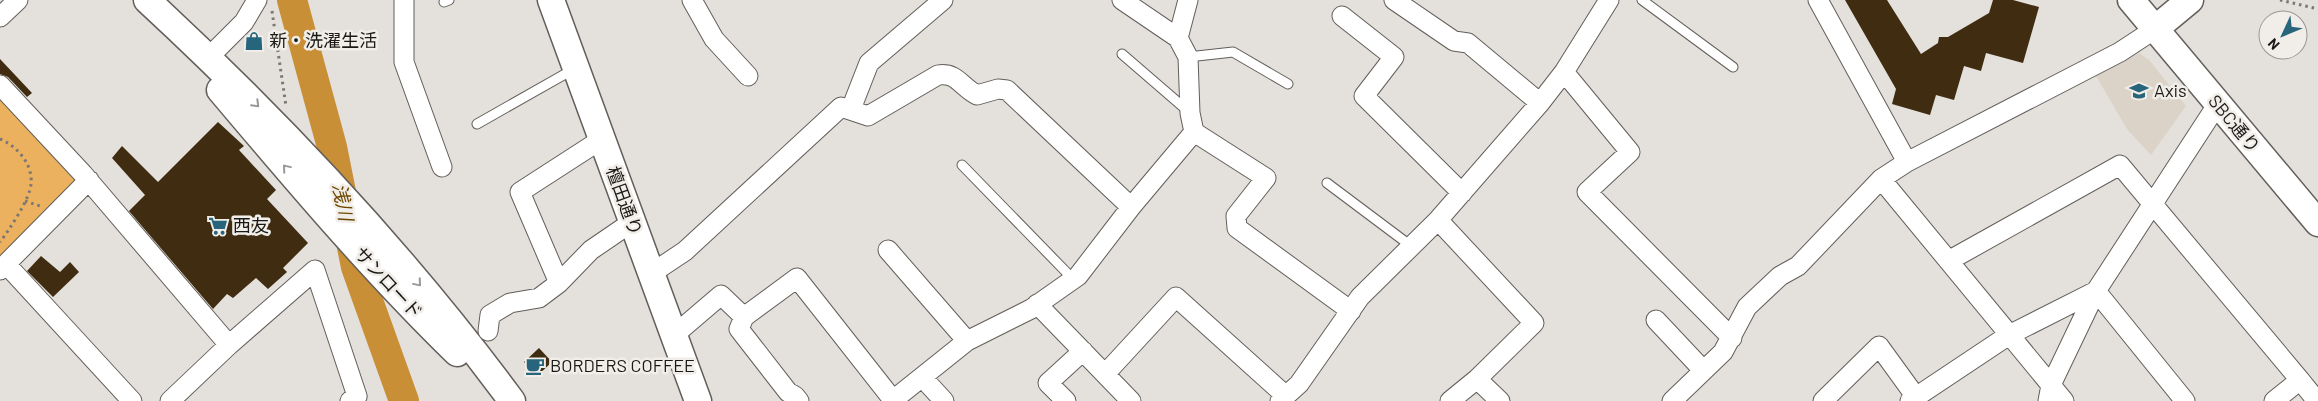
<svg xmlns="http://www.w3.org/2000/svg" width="2318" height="401" font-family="Barlow,'Noto Sans JP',sans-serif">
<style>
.built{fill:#dcd3c8}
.green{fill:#ecb15e}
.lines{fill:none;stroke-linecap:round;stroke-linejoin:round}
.river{stroke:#c98f37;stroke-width:30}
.building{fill:#3f2c11}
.lane-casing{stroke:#625e5a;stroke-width:11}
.street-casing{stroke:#625e5a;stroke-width:21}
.secondary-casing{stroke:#625e5a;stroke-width:29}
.path{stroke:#7a7774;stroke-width:3;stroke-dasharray:2.5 4;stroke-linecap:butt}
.lane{stroke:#fff;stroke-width:9}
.street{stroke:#fff;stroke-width:19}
.secondary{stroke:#fff;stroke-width:26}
.oneway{stroke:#989897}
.labels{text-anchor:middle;stroke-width:5;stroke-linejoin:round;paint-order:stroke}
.poi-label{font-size:18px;fill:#1a1917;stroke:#f1ede8;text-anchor:start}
.street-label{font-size:18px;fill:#1a1917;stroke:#f1ede8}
.water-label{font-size:19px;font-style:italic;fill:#6e4800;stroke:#f1ede8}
</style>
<rect width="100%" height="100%" fill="#e4e0db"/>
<path class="built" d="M2139 53 2149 60 2186 106 2151 155 2127 129 2096 76Z"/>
<path class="green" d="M0 99 77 182 0 258Z"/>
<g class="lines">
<path class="river" d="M292 0 332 147 356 267 404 401"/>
</g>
<path class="building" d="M1845 0H1887L1921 54 1938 43 1939 37H1948L1989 13 1993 0H2013L2039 7 2023 63 1986 53 1981 71 1964 66 1954 100 1936 95 1930 115 1892 104 1896 89Z
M0 59 32 93 27 97 8 77 0 74Z
M218 122 244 146 239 150 276 190 267 199 308 243 283 268 287 272 268 289 256 278 233 298 227 294 213 309 129 211 145 195 112 158 122 146 158 182Z
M41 256 60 272 70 262 79 272 53 297 27 271Z
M539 348 552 362 537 376 524 362Z"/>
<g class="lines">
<g class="lane-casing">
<path id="lane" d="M1642 0 1733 67
M444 2 449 0
M1122 54 1188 111
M1188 57 1233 52 1288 84
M477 124 574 69
M962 165 1073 279
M1327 183 1411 246"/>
</g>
<g class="street-casing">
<path id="street" d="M404 0V62L442 167
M692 0 714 39 748 76
M1122 0 1178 38
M1394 0 1454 41 1468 43 1540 103
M1818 0 1907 162
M1342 16 1394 57 1364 96 1462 193
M0 17 18 0
M209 57 244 22 257 0
M1564 72 1630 152 1587 192 1732 338
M0 85 83 174 229 345
M851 109 869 63 943 0
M1194 132 1266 178 1236 216 1237 228 1351 311
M1881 179 2064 401
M1438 220 1534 323 1477 379 1450 401
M888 250 967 341
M1950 260 2120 165 2300 380
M6 264 132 401
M0 270 89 180
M652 273 685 251 841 107 868 116 938 75C957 72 961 87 977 95L998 89 1007 90 1131 207
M559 283 591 250 632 222
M2096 291 2185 401
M1037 304 1131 401
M1656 320 1703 370
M488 331 490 315 510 303 539 298 559 283 520 192 602 139
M673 336 721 295 744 317
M1106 373 1176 297 1286 396
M922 377 944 401
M1477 379 1500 401
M170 401 229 345 315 270 357 396 350 401
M799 401 795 396 788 392 739 329 744 317 797 278 893 400
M892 401 967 341 1031 309 1078 276 1131 207 1194 132 1190 113 1188 57 1178 38 1188 0
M1066 401 1048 383 1083 351
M1280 401 1299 384 1360 297 1438 220 1540 103 1564 72 1609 0
M1672 401 1723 352 1747 307 1780 276 1798 266 1881 179 1907 162 2120 52 2155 29
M1823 401 1879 346 1916 397
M1910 401 2009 335 2096 291
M2048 401 2051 385 2096 291 2217 105
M2274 401 2300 380 2317 401"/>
</g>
<g class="secondary-casing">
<path id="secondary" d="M147 0C280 123 405 256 512 401
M551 0 698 401
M2131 0 2318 223
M2155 29 2190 0
M220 90C296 180 372 270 457 353"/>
</g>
<path class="path" d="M2280 0 2318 9
M272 11 286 106
M0 139C17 146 33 164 31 184 30 199 9 230 0 242
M25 201 40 206"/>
<use href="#lane" class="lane"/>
<use href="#street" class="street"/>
<use href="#secondary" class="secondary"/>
</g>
<defs><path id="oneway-chevron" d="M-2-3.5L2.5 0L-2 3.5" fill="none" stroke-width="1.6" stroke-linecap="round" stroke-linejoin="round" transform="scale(1.25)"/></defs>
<g class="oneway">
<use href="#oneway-chevron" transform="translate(256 104) rotate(45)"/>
<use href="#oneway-chevron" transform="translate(286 168) rotate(-130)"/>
<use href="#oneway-chevron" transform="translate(418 283) rotate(50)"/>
</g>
<defs>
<g id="shop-bare" transform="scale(1.5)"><path d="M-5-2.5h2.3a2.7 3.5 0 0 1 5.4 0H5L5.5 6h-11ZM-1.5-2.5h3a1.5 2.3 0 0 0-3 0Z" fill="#26657b" stroke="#f1ede8" stroke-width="2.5" paint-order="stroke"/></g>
<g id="school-bare" transform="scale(1.5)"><path d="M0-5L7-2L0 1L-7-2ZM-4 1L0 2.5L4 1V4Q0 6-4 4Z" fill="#26657b" stroke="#f1ede8" stroke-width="2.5" paint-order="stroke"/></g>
<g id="supermarket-bare" transform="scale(1.5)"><path d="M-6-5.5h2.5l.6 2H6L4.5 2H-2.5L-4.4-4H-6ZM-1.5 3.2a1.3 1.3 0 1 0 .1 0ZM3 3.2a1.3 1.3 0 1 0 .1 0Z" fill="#26657b" stroke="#f1ede8" stroke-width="2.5" paint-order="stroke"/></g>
<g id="cafe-bare" transform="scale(1.5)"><path d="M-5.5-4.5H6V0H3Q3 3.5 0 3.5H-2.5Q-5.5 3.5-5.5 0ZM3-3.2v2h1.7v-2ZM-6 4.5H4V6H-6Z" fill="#26657b" stroke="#f1ede8" stroke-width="2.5" paint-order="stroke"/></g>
</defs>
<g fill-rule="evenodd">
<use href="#shop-bare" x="254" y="41"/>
<use href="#school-bare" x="2139" y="91"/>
<use href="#supermarket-bare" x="218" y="226"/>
<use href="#cafe-bare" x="535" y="366"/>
</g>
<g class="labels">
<g class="poi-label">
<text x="269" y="47">新・洗濯生活</text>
<text x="2154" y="97">Axis</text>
<text x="233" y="232">西友</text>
<text x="550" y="372">BORDERS COFFEE</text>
</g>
<g class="street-label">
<text transform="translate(2234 124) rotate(50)" y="6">SBC通り</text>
<text transform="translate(624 201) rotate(70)" y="6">檀田通り</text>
<text transform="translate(388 283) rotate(47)" y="6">サンロード</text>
</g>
<g class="water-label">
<text transform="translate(343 202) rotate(79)" y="7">浅川</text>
</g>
</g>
<g transform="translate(2283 35) rotate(226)"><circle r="24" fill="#f1ede8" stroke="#9b9894"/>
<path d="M0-4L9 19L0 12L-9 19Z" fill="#26657b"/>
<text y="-8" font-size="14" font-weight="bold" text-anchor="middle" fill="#1a1917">N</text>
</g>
</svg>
